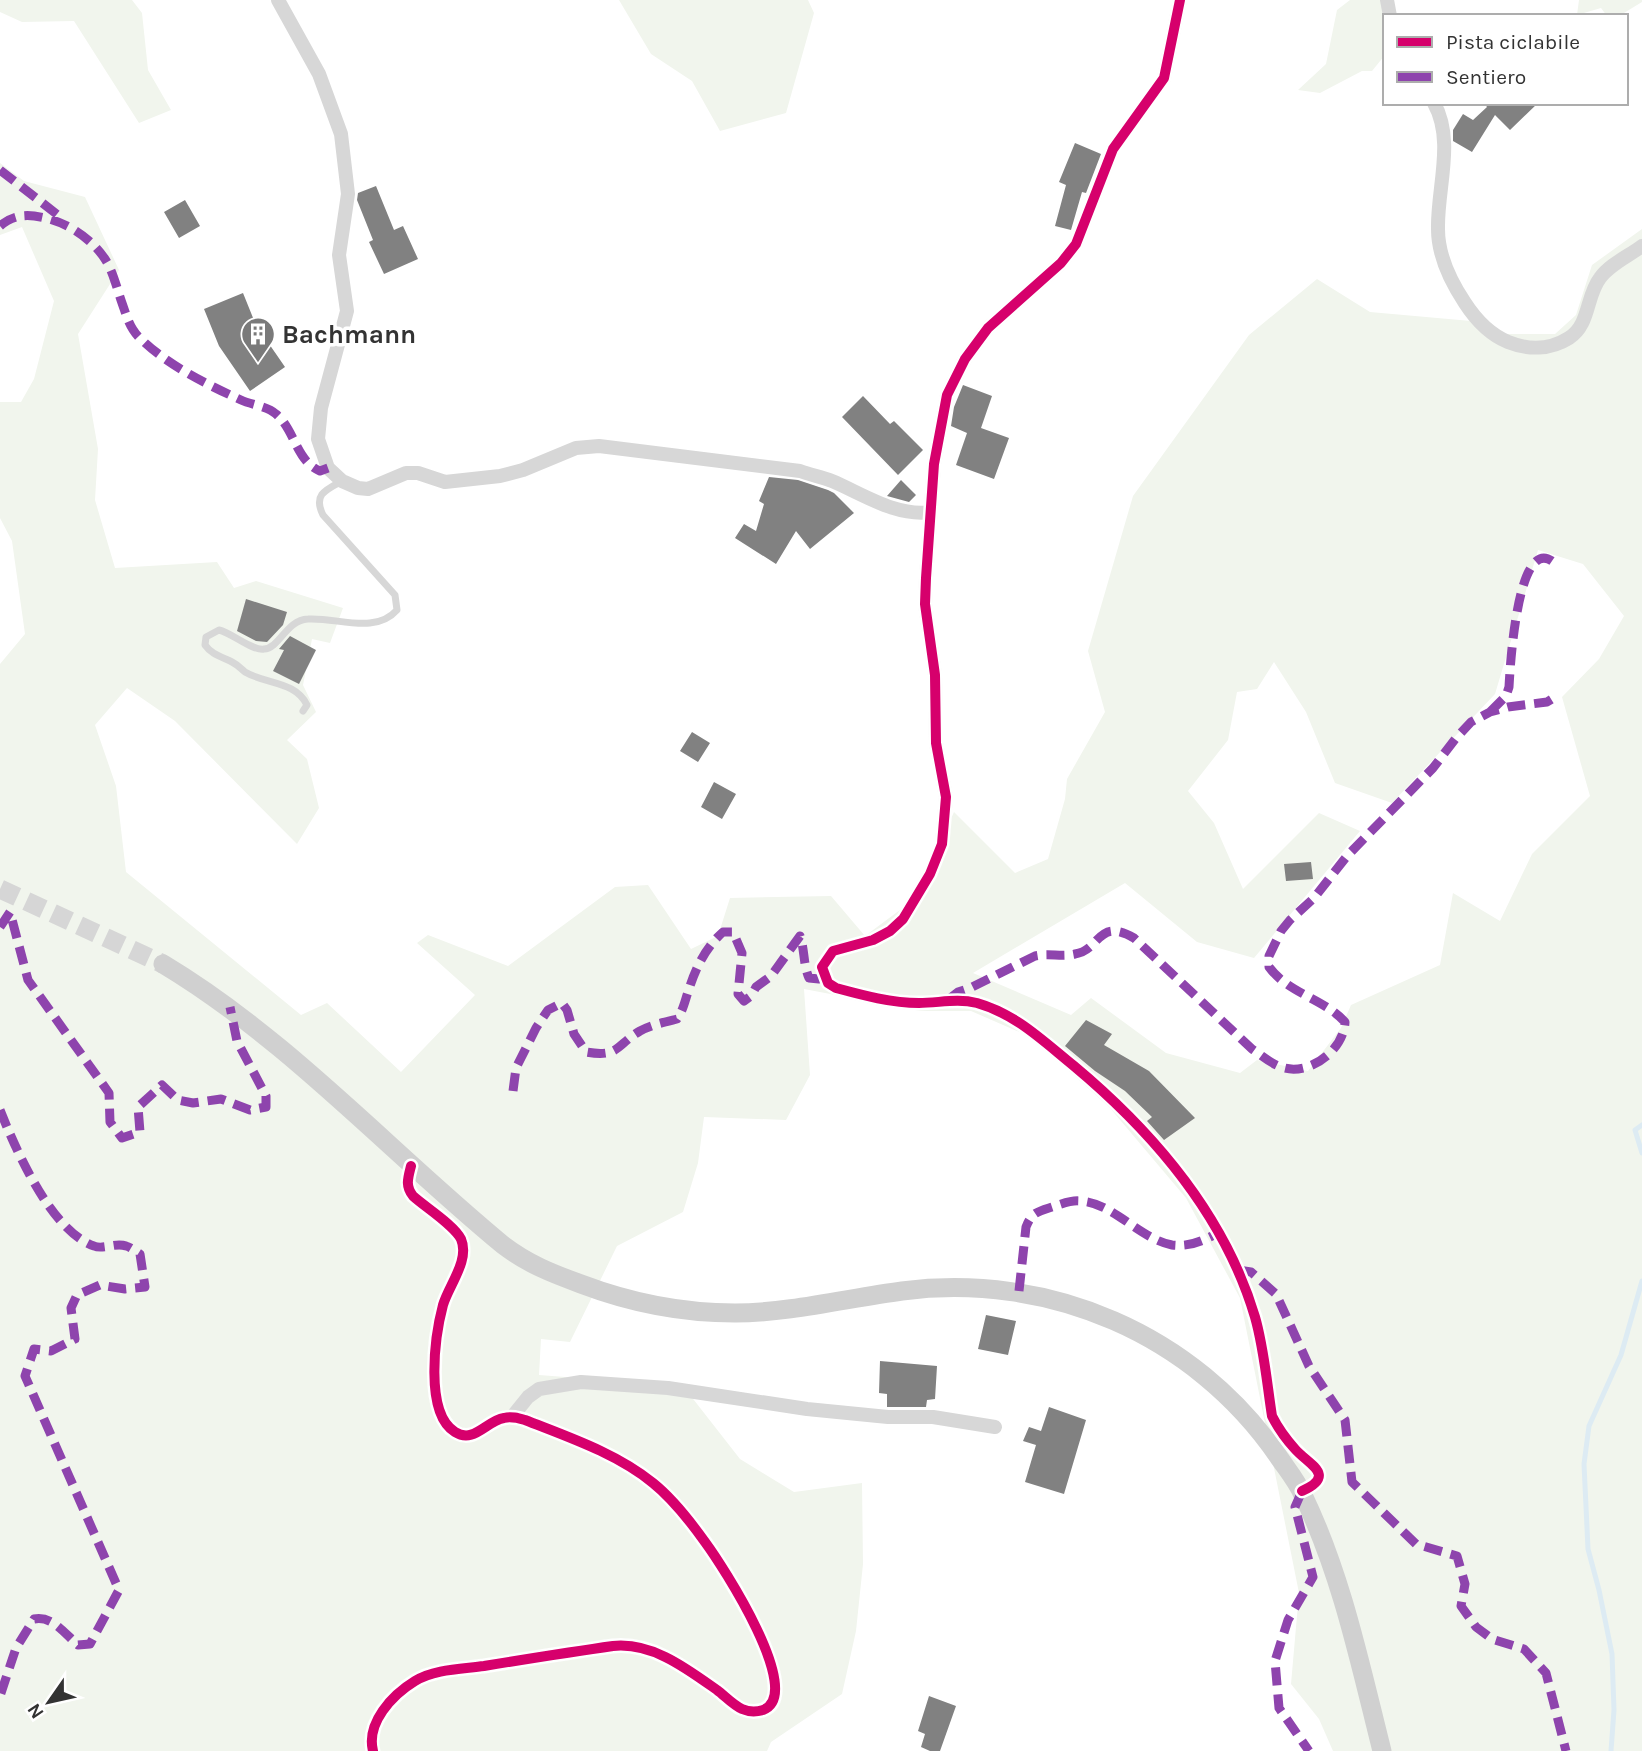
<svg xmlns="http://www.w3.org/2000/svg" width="1642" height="1751" font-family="Karla,sans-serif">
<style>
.green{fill:#f1f5ed;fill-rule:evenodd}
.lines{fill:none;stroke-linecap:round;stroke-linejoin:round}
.stream{stroke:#ddebf3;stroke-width:5}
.building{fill:#818181}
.secondary-tunnel{stroke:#d6d6d6;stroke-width:19;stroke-dasharray:19 10;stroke-linecap:butt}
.service{stroke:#d7d7d7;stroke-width:7}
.minor{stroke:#d7d7d7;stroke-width:14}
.secondary{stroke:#d0d0d0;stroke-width:19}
.quiet{stroke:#8e44ad;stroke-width:9;stroke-dasharray:18 9;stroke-linecap:butt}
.cycleway-casing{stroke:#fff;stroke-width:15}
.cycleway{stroke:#d6006c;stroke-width:10}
.labels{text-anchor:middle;stroke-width:7;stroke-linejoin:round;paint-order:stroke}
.poi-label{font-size:26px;font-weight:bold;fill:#333;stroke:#fff;text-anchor:start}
</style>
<rect width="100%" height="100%" fill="#fff"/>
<path class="green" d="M0 0H132L142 13 148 70 171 110 139 123 74 21 22 22 0 12Z
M619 0H808L814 13 786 113 720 131 692 81 651 54Z
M1350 0H1385V55L1372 71H1362L1320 93 1298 90 1326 64 1337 10Z
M1579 0H1642V2L1619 16H1607L1601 8 1577 15Z
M0 163 24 181 85 197 119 270 78 334 98 449 95 500 115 568 217 562 234 588 256 581 343 608 330 643 312 639 303 685 316 712 287 740 307 759 319 808 297 844 175 721 127 688 95 725 116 786 126 872 301 1015 327 1003 401 1072 475 995 417 943 428 935 508 966 615 887 648 885 691 949 718 936 730 898 831 896 865 936 904 907 937 850 954 812 1015 873 1048 859 1065 799 1067 779 1105 712 1088 651 1133 496 1249 335 1317 279 1370 312 1471 321 1506 334H1555L1576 315 1592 265 1642 229V1751H1333L1319 1719 1291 1684 1299 1593 1240 1298 1186 1198 1110 1108 1033 1038 971 1011H920L804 989 810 1075 786 1120 704 1117 698 1163 683 1212 617 1246 570 1342 541 1339 539 1375 683 1386 740 1459 794 1492 862 1483 863 1564 856 1631 842 1694 771 1742 767 1751H0V664L25 634 12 541 0 518V402H21L34 379 54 301 22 227 0 235ZM1538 550 1583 564 1624 616 1599 659 1562 697 1590 796 1532 854 1500 921 1453 893 1440 965 1351 1005 1341 1028 1308 1071 1257 1060 1240 1073 1166 1053 1091 998 1071 1015 973 973 1125 883 1197 942 1254 958 1360 831 1319 813 1243 889 1214 823 1188 791 1228 740 1237 692 1257 689 1274 662 1306 712 1335 783 1392 803 1495 694Z"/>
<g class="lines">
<path class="stream" d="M1642 1125 1635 1130 1642 1153
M1611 1751 1614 1710 1612 1654 1599 1590 1588 1549 1584 1464 1589 1426 1621 1355 1642 1281"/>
</g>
<path class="building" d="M1484 103H1538L1510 130 1495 115 1472 152 1453 141V130L1463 114 1473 120 1487 107Z
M1075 143 1101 154 1086 193 1082 192 1071 230 1055 226 1066 185 1059 182Z
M376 186 394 230 403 226 418 259 384 274 369 242 373 240 357 200 358 193Z
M185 200 200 226 179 238 164 212Z
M243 293 262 340 265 338 285 367 250 391 219 346 204 309Z
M963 385 992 396 981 428 1009 438 994 479 956 465 967 433 951 426 954 407Z
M863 396 890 424 894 421 923 450 898 475 842 417Z
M769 477 798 480 828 490 834 493 854 513 810 549 796 531 776 564 735 538 744 524 756 531 764 504 759 501Z
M901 480 916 495 909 502 887 496Z
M246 599 287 612 283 625 267 642 256 641 237 631Z
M290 636 316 650 299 684 273 671 284 650 279 649Z
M692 732 710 743 698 762 680 751Z
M714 782 736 794 722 819 701 807Z
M1311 862 1313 879 1286 881 1284 864Z
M1086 1020 1112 1034 1104 1045 1149 1071 1195 1118 1164 1140 1147 1121 1152 1117 1125 1091 1095 1071 1065 1046Z
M986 1315 1016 1321 1008 1355 978 1349Z
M880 1361 937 1366 935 1399 927 1400 926 1407H887V1394L879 1393Z
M1049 1407 1086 1420 1064 1494 1025 1482 1036 1445 1023 1441 1029 1427 1041 1431Z
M929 1696 956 1706 940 1751H930L921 1747 925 1734 918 1731Z"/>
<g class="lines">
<path class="secondary-tunnel" d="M0 889 163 964"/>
<path class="service" d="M303 711 307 705C296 681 265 684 245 672 241 669 238 665 232 662 222 657 211 654 205 645L206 637 219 630C232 633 252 651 264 649 280 648 286 620 308 619 337 617 375 635 397 610L395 595 323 515C313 495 325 490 342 481"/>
<path class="minor" d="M278 0 319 74 341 134 348 194 339 255 347 311 321 408 318 439 328 468 342 481 358 488 368 489 406 473H418L445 482 500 476 523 470 576 448 599 446 800 471C811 475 822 477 832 481 863 494 896 517 931 512
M1180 0 1164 78 1113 149 1076 244 1061 263 988 328 965 359 947 395 934 464 926 578 925 604 935 675 936 743 946 797 942 844 930 874 903 919 890 931 873 940 833 951 822 967 828 983 836 988C862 995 891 1003 919 1003 939 1003 957 998 977 1003 1016 1014 1043 1041 1074 1066 1153 1132 1225 1216 1255 1317 1264 1348 1267 1384 1272 1416 1278 1428 1286 1439 1295 1449 1309 1465 1337 1475 1302 1491
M1387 0 1390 16
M1434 103C1455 141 1437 188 1438 229 1438 255 1451 282 1465 303 1476 320 1489 334 1508 342 1528 350 1550 350 1569 338 1590 325 1586 296 1600 278 1610 264 1629 256 1642 246
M512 1417 528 1397 539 1389 581 1382 668 1388 807 1409 888 1417H933L995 1427
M373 1751C366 1723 392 1695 415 1681 434 1669 462 1669 484 1666 527 1659 570 1652 613 1646 652 1642 686 1668 717 1690 725 1696 733 1705 742 1709 749 1712 756 1712 763 1710 806 1694 722 1565 705 1542 690 1521 673 1499 653 1483 616 1453 568 1437 525 1420 518 1418 511 1416 504 1418 486 1421 474 1444 455 1432 424 1413 435 1335 443 1305 449 1285 470 1260 461 1239 454 1225 425 1207 413 1196 405 1186 408 1178 411 1166"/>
<path class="secondary" d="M163 964C288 1039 390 1152 503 1245 528 1264 551 1273 581 1284 631 1303 681 1313 735 1313 788 1313 849 1298 902 1291 1049 1272 1194 1334 1278 1456 1286 1468 1297 1481 1303 1495 1342 1576 1360 1664 1382 1751"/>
<path class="quiet" d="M0 170 63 219
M0 226C14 214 28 214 45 218 68 223 92 239 105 259 113 271 117 289 122 303 127 317 130 330 142 340 169 366 208 385 241 400 252 405 267 406 276 414 295 430 296 461 320 471L328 468
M1490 712 1506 696 1509 687C1510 669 1517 537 1552 561
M0 927 10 912 28 980 109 1093 110 1122 122 1138 140 1132 138 1107 162 1085 178 1100 193 1103 221 1099 250 1110 266 1107V1096L237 1041 230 1007
M949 999 958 992 970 988 1035 956C1049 953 1061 957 1075 954 1101 950 1097 917 1134 938L1252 1049C1261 1055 1270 1063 1281 1067 1309 1077 1344 1050 1345 1022 1323 998 1289 994 1269 967V956L1281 931 1290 920 1314 898 1347 856 1433 768 1456 738 1471 722 1490 712 1508 707 1547 702 1555 697
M513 1091 516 1068 536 1028 548 1010 562 1003 567 1010 574 1034 586 1052C619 1058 616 1045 640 1031 651 1025 665 1022 677 1019 684 1009 685 1000 689 989 696 967 706 947 723 932H733L742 953 738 994 744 1001 751 996 756 987 771 976 800 936C805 951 803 964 809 978L819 979 823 975
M0 1110C16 1150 51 1231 94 1246 103 1250 116 1242 126 1246 130 1247 135 1251 140 1254L145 1287 125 1289 100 1285 77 1295 71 1308 75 1339 51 1351 34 1349 25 1376 119 1590 90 1644 78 1645C65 1634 52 1615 34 1619L16 1648 0 1696
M1238 1270 1251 1272 1276 1294 1309 1366 1345 1420 1352 1482 1416 1544 1457 1556 1465 1584 1461 1606 1476 1627 1492 1639 1524 1649 1546 1673 1566 1751
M1019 1291 1026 1227C1031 1214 1036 1212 1049 1208 1059 1205 1070 1200 1080 1201 1112 1202 1140 1239 1172 1245 1190 1247 1202 1241 1218 1233
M1302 1491 1295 1507 1313 1577 1288 1620 1275 1661 1279 1708 1309 1751"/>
<g class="cycleway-casing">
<path id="cycleway" d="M1180 0 1164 78 1113 149 1076 244 1061 263 988 328 965 359 947 395 934 464 926 578 925 604 935 675 936 743 946 797 942 844 930 874 903 919 890 931 873 940 833 951 822 967 828 983 836 988C862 995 891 1003 919 1003 939 1003 957 998 977 1003 1016 1014 1043 1041 1074 1066 1153 1132 1225 1216 1255 1317 1264 1348 1267 1384 1272 1416 1278 1428 1286 1439 1295 1449 1309 1465 1337 1475 1302 1491
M373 1751C366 1723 392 1695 415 1681 434 1669 462 1669 484 1666 527 1659 570 1652 613 1646 652 1642 686 1668 717 1690 725 1696 733 1705 742 1709 749 1712 756 1712 763 1710 806 1694 722 1565 705 1542 690 1521 673 1499 653 1483 616 1453 568 1437 525 1420 518 1418 511 1416 504 1418 486 1421 474 1444 455 1432 424 1413 435 1335 443 1305 449 1285 470 1260 461 1239 454 1225 425 1207 413 1196 405 1186 408 1178 411 1166"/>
</g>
<use href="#cycleway" class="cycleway"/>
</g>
<defs>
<g id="building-pin" transform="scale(1.75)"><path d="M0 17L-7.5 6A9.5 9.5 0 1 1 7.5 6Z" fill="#7a7a7a" stroke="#fff"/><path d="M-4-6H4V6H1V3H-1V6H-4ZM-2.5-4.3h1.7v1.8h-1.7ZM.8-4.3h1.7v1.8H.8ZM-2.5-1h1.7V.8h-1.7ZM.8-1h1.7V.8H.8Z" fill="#fff"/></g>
</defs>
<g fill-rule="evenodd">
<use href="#building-pin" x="258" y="334"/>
</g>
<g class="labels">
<g class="poi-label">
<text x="282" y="343">Bachmann</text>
</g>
</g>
<rect x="1383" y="14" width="245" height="91" fill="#ffffff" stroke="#adadad" stroke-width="2"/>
<rect x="1397" y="37" width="35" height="10" fill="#d6006c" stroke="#adadad" stroke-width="2"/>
<text x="1446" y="49" font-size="21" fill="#333333">Pista ciclabile</text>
<rect x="1397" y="72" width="35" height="10" fill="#8e44ad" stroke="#adadad" stroke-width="2"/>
<text x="1446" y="84" font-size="21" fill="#333333">Sentiero</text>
<g transform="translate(49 1702) rotate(236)" stroke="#ffffff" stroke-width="5" paint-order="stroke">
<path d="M0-5L12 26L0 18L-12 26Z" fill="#333333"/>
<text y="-10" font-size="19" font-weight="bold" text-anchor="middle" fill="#333333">N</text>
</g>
</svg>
